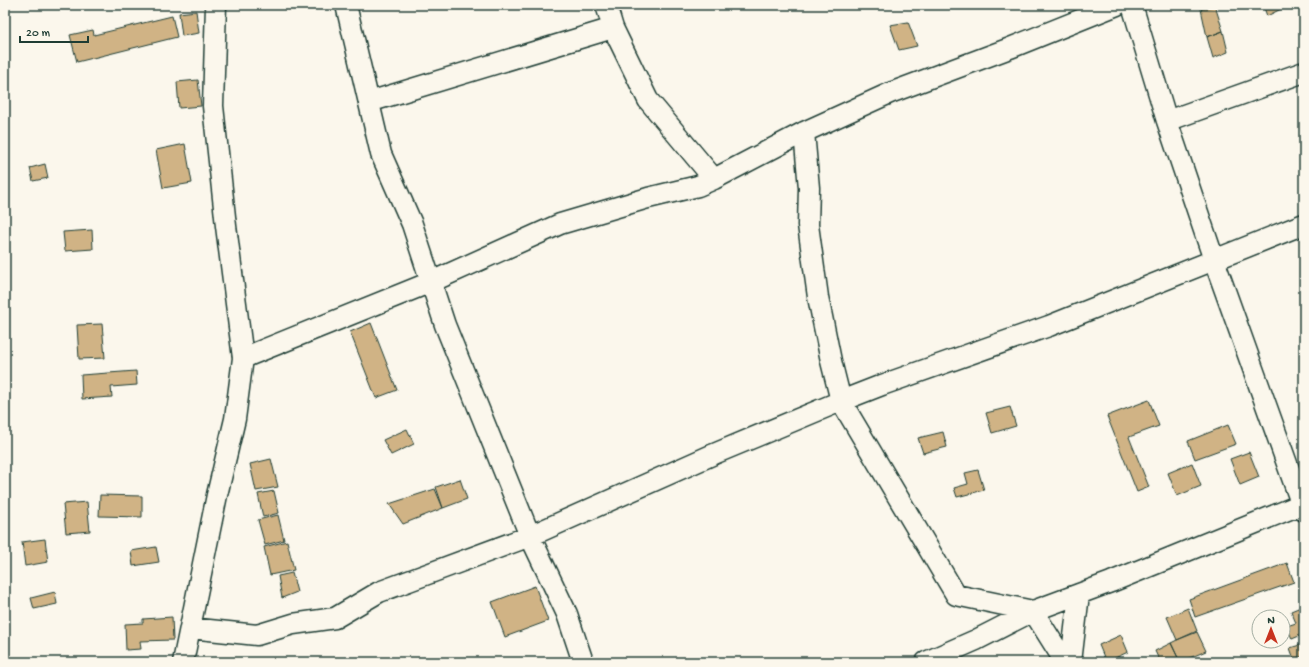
<svg xmlns="http://www.w3.org/2000/svg" width="1309" height="667" font-family="'Gochi Hand',sans-serif">
<style>
.building{fill:#d0b385;stroke:#1f3d34}
.lines{fill:none;stroke-linecap:round;stroke-linejoin:round}
.street-casing{stroke:#1f3d34;stroke-width:23}
.street{stroke:#fbf7ec;stroke-width:20}
</style>
<rect width="100%" height="100%" fill="#fbf7ec"/>
<filter id="ink" filterUnits="userSpaceOnUse"><feTurbulence type="fractalNoise" baseFrequency=".025" numOctaves="2"/><feDisplacementMap in="SourceGraphic" scale="8" xChannelSelector="R" yChannelSelector="G"/><feConvolveMatrix kernelMatrix="1 2 1 2 8 2 1 2 1" color-interpolation-filters="sRGB"/></filter>
<g filter="url(#ink)">
<path class="building" d="M1263 5H1289L1267 16Z
M1298 5H1304V14Z
M1215 6 1223 31 1207 37 1201 9Z
M196 11 199 33 182 36 179 13Z
M172 16 177 37 77 62 70 35 93 30 94 35Z
M908 22 917 46 899 50 890 25Z
M1223 31 1228 52 1213 58 1207 37Z
M198 80 201 106 179 108 177 82Z
M185 144 192 183 163 188 156 150Z
M45 164 48 178 33 181 30 168Z
M92 230 93 249 65 251 63 232Z
M371 323 397 390 376 398 350 332Z
M102 324 105 358 79 359 77 325Z
M136 371 137 385 111 387 112 397 82 399 81 375Z
M1149 400 1159 426 1129 437 1149 487 1137 492 1107 416Z
M1010 407 1016 426 992 433 986 413Z
M1228 425 1236 444 1195 459 1188 441Z
M407 429 414 444 391 455 383 440Z
M943 432 947 447 923 453 918 438Z
M1249 452 1259 477 1240 485 1230 459Z
M271 459 278 487 256 491 250 464Z
M1192 463 1201 486 1177 496 1168 473Z
M978 470 984 490 957 497 954 488 968 484 965 473Z
M460 479 467 499 443 508 436 487Z
M435 489 443 508 403 524 389 504Z
M274 491 279 513 263 517 258 494Z
M100 495 142 496V517L99 516Z
M87 502 90 531 66 533 63 504Z
M278 515 284 540 265 545 258 520Z
M45 539 48 562 25 566 22 542Z
M287 541 294 570 270 575 264 547Z
M156 547 159 562 133 566 131 551Z
M1287 563 1294 582 1195 617 1189 599Z
M292 573 297 592 282 598 278 576Z
M535 586 548 621 505 637 492 602Z
M55 592 57 604 34 609 31 598Z
M1303 606 1304 634 1292 639 1287 626 1296 623 1291 611Z
M1188 608 1197 631 1177 640 1167 617Z
M172 617 173 640 140 641 141 649 126 650 125 624 143 623V619Z
M1197 632 1206 651 1180 662 1171 643 1177 640Z
M1121 635 1128 652 1106 662 1099 645Z
M1171 643 1180 662H1160L1155 651Z
M1303 644 1304 656 1294 659 1290 648Z"/>
<g class="lines">
<g class="street-casing">
<path id="street" d="M346 5 381 154 412 224 445 325 530 536 567 614 583 662
M606 5 613 28 648 100 714 179
M1132 5 1167 121 1214 260 1304 511
M369 102 613 28
M1167 121 1304 72
M804 132 809 188 808 225 818 297 831 361 841 401 956 595 1033 611 1065 662
M243 358 431 282 560 224 648 198 698 186 714 179 804 132 890 93 1010 48 1117 5
M190 628 257 635 293 624 335 618 379 592 530 536 714 454 841 401 882 385 1049 326 1304 224
M183 662 217 495 235 419 243 358 226 226 213 106 216 5
M926 662 976 640 1033 611 1111 582 1302 504
M1071 662 1079 594"/>
</g>
<use href="#street" class="street"/>
</g>
</g>
<rect width="1309" height="667" fill="none" stroke="#fbf7ec" stroke-width="20"/>
<rect x="10" y="10" width="1289" height="647" fill="none" stroke="#1f3d34" stroke-width="1.5" filter="url(#ink)"/>
<g transform="translate(1271 629)"><circle r="19" fill="#fbf7ec" stroke="#a3ada2"/>
<path d="M0-3L7 15L0 10L-7 15Z" fill="#c8321e"/>
<text y="-6" font-size="11" font-weight="bold" text-anchor="middle" fill="#1f3d34">N</text>
</g>
<path d="M20 36v6h68v-6" fill="none" stroke="#1f3d34" stroke-width="2"/>
<text x="26" y="36" font-size="12" fill="#1f3d34" stroke="#fbf7ec" stroke-width="3" paint-order="stroke">20 m</text>
</svg>
